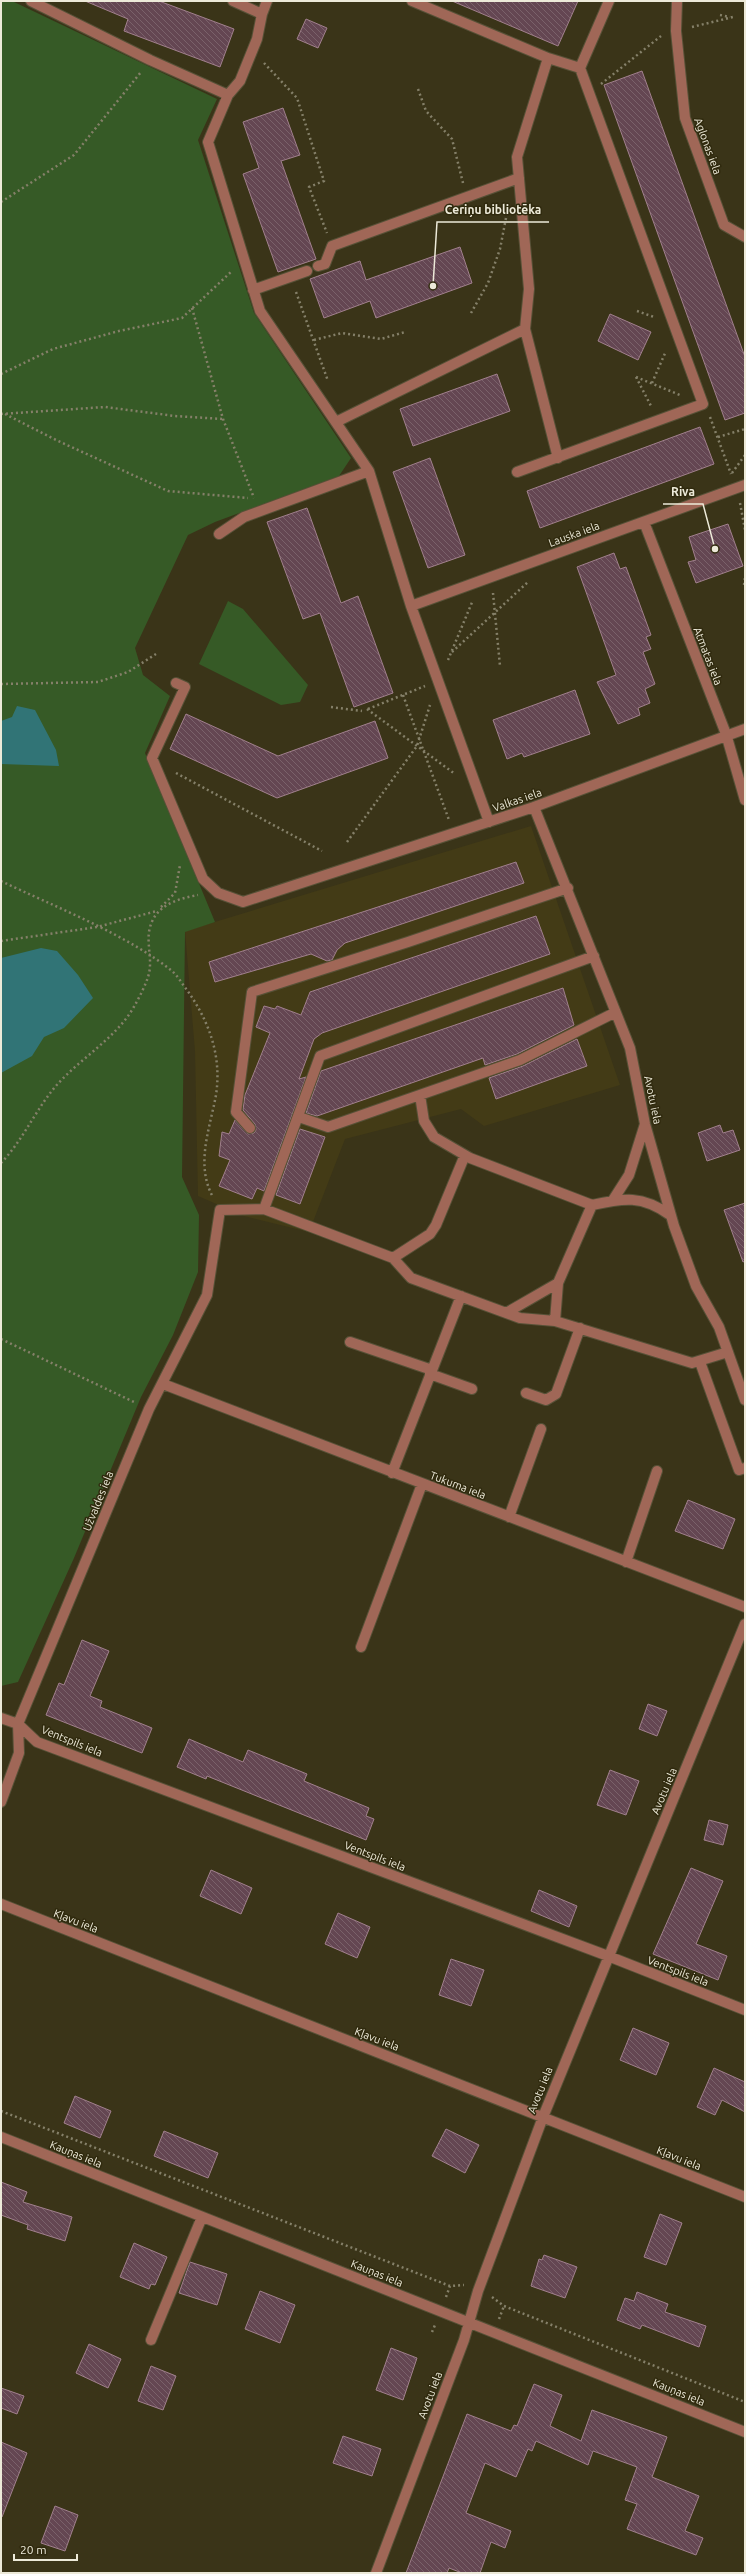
<svg xmlns="http://www.w3.org/2000/svg" width="746" height="2574" font-family="Ubuntu,sans-serif">
<style>
.built{fill:#433b16}
.green{fill:#365a26}
.water{fill:#317476}
.building{fill:url(#building-back-hatch);stroke:#a1808d}
.lines{fill:none;stroke-linecap:round;stroke-linejoin:round}
.minor-casing{stroke:#575137;stroke-width:12}
.path{stroke:#858069;stroke-width:2.5;stroke-dasharray:2 3;stroke-linecap:butt}
.minor{stroke:#a06757;stroke-width:10}
.labels{text-anchor:middle;stroke-width:3;stroke-linejoin:round;paint-order:stroke}
.street-label{font-size:11px;fill:#edead9;stroke:#302a0e}
.leader{fill:none;stroke:#edead9;stroke-width:1.5}
.callout-dot{fill:#edead9;stroke:#302a0e;stroke-width:1.5}
.callout-label{font-size:12px;text-anchor:middle;font-weight:bold;fill:#edead9;stroke:#302a0e;stroke-width:3;stroke-linejoin:round;paint-order:stroke}
</style>
<defs>
<pattern id="building-back-hatch" width="6" height="6" patternUnits="userSpaceOnUse"><rect width="6" height="6" fill="#644652"/><path d="M-1 5l2 2M0 0l6 6M5-1l2 2" fill="none" stroke="#7a616a"/></pattern>
</defs>
<rect width="100%" height="100%" fill="#3a3418"/>
<path class="built" d="M531 826 620 1085 484 1126 461 1109 345 1139 309 1232 244 1216 198 1196 195 1051 185 931Z"/>
<path class="green" d="M1 1H12L217 99 198 140 254 313 351 458 339 476 215 522 188 535 135 648 143 675 170 696 145 753 215 922 185 932 182 1177 199 1215 198 1272 173 1335 141 1397 74 1558 18 1682 1 1686Z
M228 601 243 609 308 685 300 702 281 705 199 664Z"/>
<path class="water" d="M17 706 35 710 56 750 59 766 1 764V721L12 717Z
M41 948 57 951 78 975 93 998 64 1028 44 1037 32 1056 1 1073V958Z"/>
<path class="building" d="M85 1H159L234 29 220 67 124 31 128 19Z
M452 1H578L558 46Z
M306 19 327 28 318 48 297 39Z
M642 71 745 357V413L725 420 604 85Z
M283 108 300 155 281 161 316 259 278 272 243 174 259 168 243 122Z
M460 247 472 283 376 318 370 301 324 318 310 279 360 261 366 280Z
M610 314 651 332 638 360 598 341Z
M497 374 510 411 413 446 400 409Z
M700 427 714 464 540 528 527 491Z
M430 458 465 555 428 568 393 472Z
M307 508 341 603 358 596 393 693 354 707 320 613 303 619 267 522Z
M728 524 743 566 696 583 688 562 696 560 689 537Z
M614 553 620 569 626 567 651 635 646 637 651 649 643 652 655 684 645 689 650 703 638 708 640 715 618 724 597 682 616 675 577 567Z
M575 690 590 734 524 757 522 753 507 759 493 720Z
M186 714 278 756 375 721 388 758 277 798 170 749Z
M516 862 524 883 345 943 337 950 332 960 327 961 311 954 215 982 209 962Z
M536 916 550 954 322 1033 314 1039 299 1079 306 1077 264 1191 257 1188 252 1199 219 1186 230 1160 219 1156 222 1132 229 1134 235 1120 248 1134 254 1133 256 1130 255 1124 243 1110 245 1095 270 1033 256 1027 264 1006 275 1009 277 1006 301 1015 310 992Z
M563 988 574 1025 517 1054 485 1065 483 1058 317 1116 306 1113 321 1071Z
M577 1039 587 1066 496 1099 489 1078 523 1066Z
M720 1125 723 1133 733 1130 740 1150 707 1161 698 1133Z
M300 1129 325 1137 300 1204 276 1195Z
M745 1203V1261L743 1262 724 1210Z
M688 1500 735 1519 723 1549 675 1531Z
M82 1640 109 1651 90 1696 102 1701 100 1707 152 1728 142 1753 46 1715 59 1683 64 1685Z
M648 1704 667 1711 657 1736 639 1729Z
M189 1739 243 1762 248 1750 307 1774 304 1781 369 1808 366 1816 374 1819 366 1840 207 1776 206 1779 177 1767Z
M610 1770 639 1781 626 1815 597 1805Z
M709 1820 728 1825 723 1845 704 1840Z
M691 1868 723 1881 696 1944 727 1956 718 1980 653 1954Z
M211 1870 252 1888 241 1914 200 1896Z
M539 1890 577 1906 569 1927 531 1911Z
M338 1913 370 1927 357 1958 325 1944Z
M451 1959 484 1970 471 2006 439 1995Z
M633 2028 669 2043 656 2075 620 2060Z
M714 2068 745 2082V2112L722 2100 715 2115 697 2107Z
M75 2096 111 2111 100 2138 64 2123Z
M446 2129 479 2145 465 2173 432 2156Z
M164 2131 218 2153 208 2178 154 2156Z
M1 2182 27 2192 23 2202 72 2217 65 2241 27 2229 28 2225 1 2215Z
M660 2214 682 2223 666 2265 644 2257Z
M134 2243 167 2257 155 2285 151 2284 149 2289 120 2277Z
M544 2255 577 2267 565 2298 531 2286 539 2259 542 2260Z
M190 2262 227 2274 217 2305 179 2293Z
M260 2291 295 2305 280 2343 245 2329Z
M637 2292 668 2304 665 2312 706 2326 699 2347 642 2325 640 2329 617 2320 625 2298 634 2301Z
M89 2344 121 2359 108 2388 76 2373Z
M391 2348 417 2358 403 2400 376 2390Z
M151 2366 176 2376 163 2410 138 2401Z
M534 2384 562 2395 550 2426 581 2441 592 2410 667 2437 652 2477 699 2496 685 2531 703 2538 696 2555 627 2529 637 2504 625 2500 637 2467 593 2451 588 2465 536 2441 532 2451 528 2449 516 2477 485 2463 466 2513 511 2531 505 2548 491 2542 480 2573H462L449 2568 447 2573H406L467 2414 511 2431 514 2425 517 2426Z
M1 2388 24 2396 17 2414 1 2408Z
M343 2436 381 2449 372 2476 333 2463Z
M1 2442 27 2453 2 2517 1 2516Z
M55 2506 78 2515 65 2551 41 2543Z"/>
<g class="lines">
<g class="minor-casing">
<path id="minor" d="M31 1 150 60 228 95
M233 1 262 14
M267 1 262 14 257 39 240 81 228 95 208 142 260 311 369 471 411 606 489 822
M412 1 548 58 580 68
M677 1 676 31 685 118 724 225 745 237
M548 58 517 157 529 289 525 329 558 458
M318 266 325 264 332 246 519 178
M253 290 307 271
M336 422 525 329
M517 472 703 404 580 68 609 1
M644 522 726 734 745 800
M219 534 244 517 369 471
M411 606 745 485
M176 683 185 687 152 758 203 879 218 893 243 902 534 807 745 729
M534 807 630 1048 645 1124 674 1226 696 1286 719 1327 745 1400
M420 1095 424 1121 434 1137 470 1158 592 1205 558 1283 555 1321
M299 1117 328 1127 520 1060 614 1013
M250 1128 236 1112 252 992 408 942 568 888
M613 1200 629 1175 645 1124
M592 1205C624 1198 642 1195 670 1215
M264 1209 320 1056 594 956
M393 1258 430 1234 436 1225 465 1155
M506 1313 558 1283
M350 1342 432 1370
M700 1362 739 1470 745 1468
M430 1374 472 1389
M163 1384 745 1607
M526 1393 546 1400 556 1394 580 1328
M392 1473 461 1296
M509 1517 541 1429
M626 1562 657 1471
M361 1647 422 1484
M1 1718 18 1724 37 1742 608 1956 745 2010
M1 1802 19 1753 18 1724 149 1409 207 1295 220 1210 264 1209 393 1258 411 1278 520 1318 555 1321 692 1363 728 1352
M1 1904 745 2197
M1 2137 745 2432
M151 2340 202 2217
M376 2573 464 2340 478 2291 543 2117 745 1624"/>
</g>
<path class="path" d="M720 15 730 17
M692 27 733 17
M264 63 297 98 324 181 309 187 327 233
M601 84 661 36
M418 89 426 111 452 139 463 183
M1 202 74 155 141 72
M296 292 328 381
M192 308 223 419 254 498
M637 311 654 317
M471 313 488 283 500 249 506 218
M314 340 342 333 381 339 405 332
M1 374 53 349 119 331 182 318 232 271
M636 377 680 395
M636 377 651 406
M652 383 666 351
M1 414 105 407 175 416 223 419
M5 414 56 440 168 491 248 498
M710 417 731 474
M718 437 745 429
M732 473 745 455
M740 503 745 530
M744 585 745 577
M493 593 500 666
M452 652 528 582
M448 660 473 600
M1 684 98 682 128 672 156 654
M403 695 449 820
M331 707 362 711
M367 709 455 774
M368 709 425 686
M176 773 322 851
M347 842 417 746 430 705
M1 881C53 906 128 935 172 971 178 976 182 984 187 990 209 1021 222 1056 216 1095 210 1128 195 1165 213 1197
M161 907 175 893 180 865
M1 941 97 927 157 911
M1 1163C23 1140 35 1111 55 1087 80 1058 117 1038 135 1005 140 996 145 986 148 977 153 962 147 947 149 932 153 906 176 899 198 895
M1 1339 136 1403
M1 2111 450 2286 464 2285
M446 2297 450 2286
M492 2297 504 2306 745 2402
M499 2319 504 2306
M432 2332 435 2325"/>
<use href="#minor" class="minor"/>
</g>
<g class="labels">
<g class="street-label">
<text transform="translate(708 146) rotate(70)" y="4">Aglonas iela</text>
<text transform="translate(574 534) rotate(-20)" y="4">Lauska iela</text>
<text transform="translate(708 656) rotate(69)" y="4">Atmatas iela</text>
<text transform="translate(517 800) rotate(-19)" y="4">Valkas iela</text>
<text transform="translate(653 1100) rotate(78)" y="4">Avotu iela</text>
<text transform="translate(458 1485) rotate(21)" y="4">Tukuma iela</text>
<text transform="translate(98 1501) rotate(-68)" y="4">Užvaldes iela</text>
<text transform="translate(72 1741) rotate(22)" y="4">Ventspils iela</text>
<text transform="translate(664 1791) rotate(-67)" y="4">Avotu iela</text>
<text transform="translate(375 1856) rotate(21)" y="4">Ventspils iela</text>
<text transform="translate(76 1921) rotate(21)" y="4">Kļavu iela</text>
<text transform="translate(678 1971) rotate(21)" y="4">Ventspils iela</text>
<text transform="translate(377 2039) rotate(21)" y="4">Kļavu iela</text>
<text transform="translate(540 2090) rotate(-68)" y="4">Avotu iela</text>
<text transform="translate(76 2154) rotate(22)" y="4">Kauņas iela</text>
<text transform="translate(679 2158) rotate(22)" y="4">Kļavu iela</text>
<text transform="translate(377 2273) rotate(22)" y="4">Kauņas iela</text>
<text transform="translate(679 2392) rotate(22)" y="4">Kauņas iela</text>
<text transform="translate(430 2395) rotate(-69)" y="4">Avotu iela</text>
</g>
</g>
<path class="leader" d="M433 286L437 222H549M715 549L703 504H663"/>
<g class="callout-dot">
<circle cx="433" cy="286" r="4"/>
<circle cx="715" cy="549" r="4"/>
</g>
<g class="callout-label">
<text x="493" y="214">Ceriņu bibliotēka</text>
<text x="683" y="496">Riva</text>
</g>
<rect width="746" height="2574" fill="none" stroke="#edead9" stroke-width="4"/>
<path d="M14 2554v6h63v-6" fill="none" stroke="#edead9" stroke-width="2"/>
<text x="20" y="2554" font-size="12" fill="#edead9" stroke="#302a0e" stroke-width="3" paint-order="stroke">20 m</text>
</svg>
